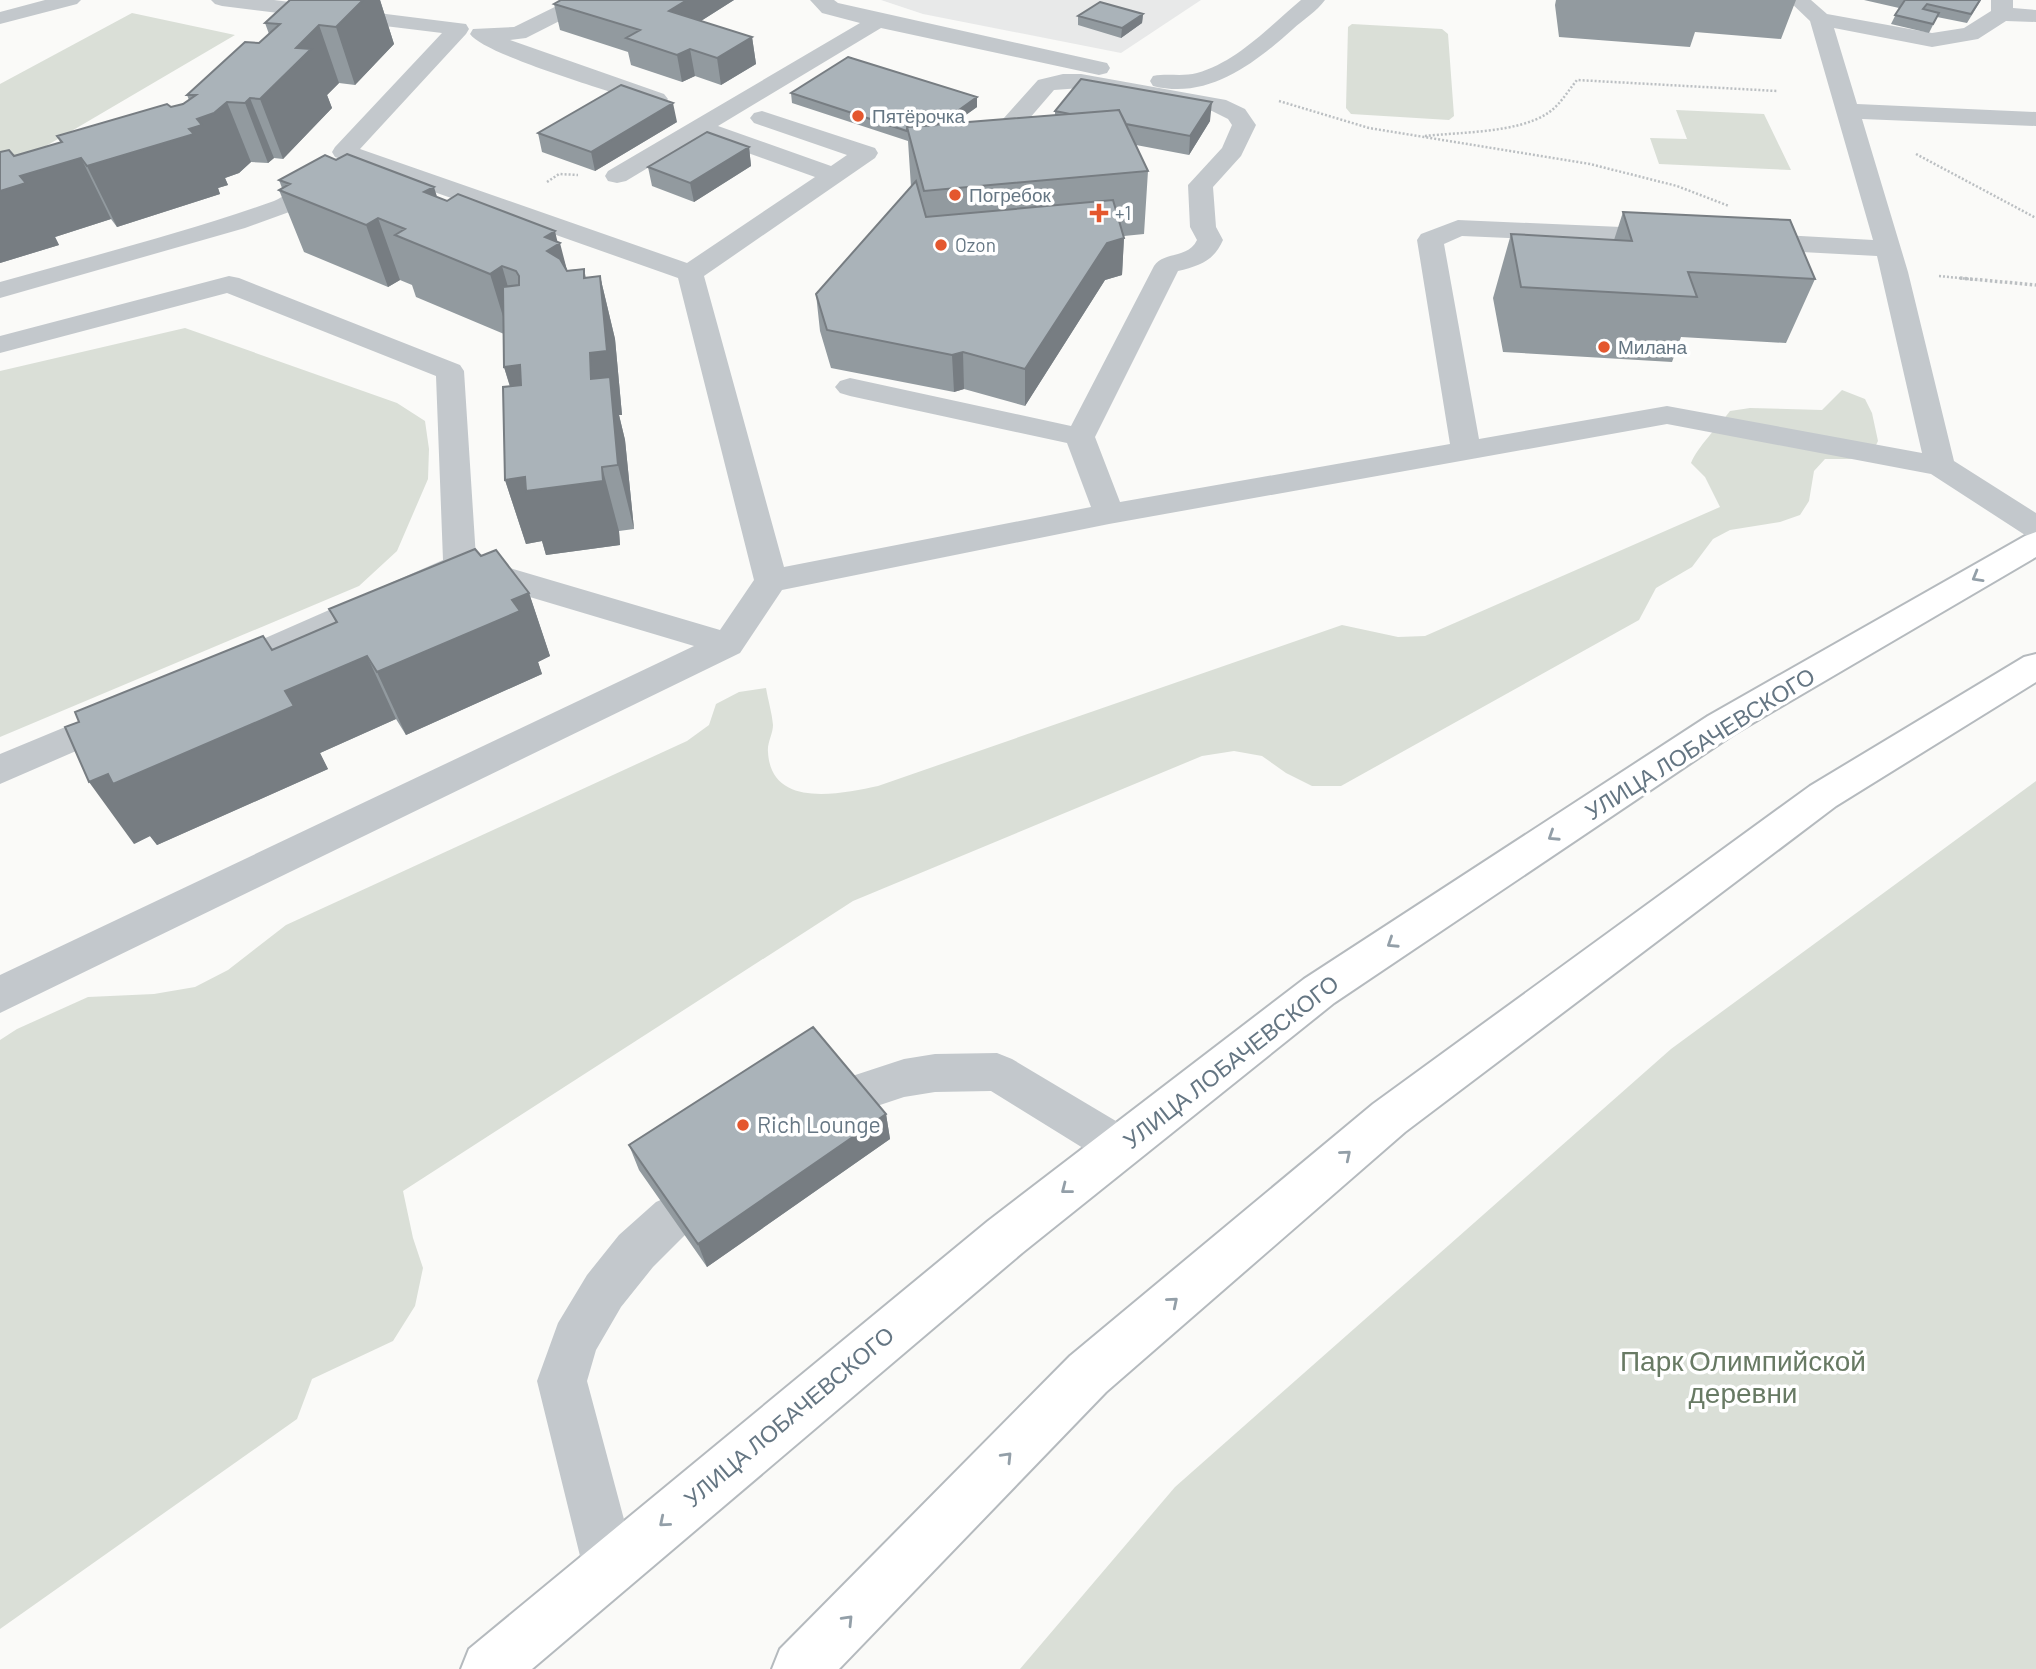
<svg xmlns="http://www.w3.org/2000/svg" width="2036" height="1669" font-family="Barlow,sans-serif">
<style>
.built{fill:#e8e9e9}
.green{fill:#dadfd7}
.lines{fill:none;stroke-linecap:round;stroke-linejoin:round}
.major-casing{stroke:#b5babe;stroke-width:4}
.path-far1{stroke:#bbbfc2;stroke-width:2.5;stroke-dasharray:2 2;stroke-linecap:butt}
.path{stroke:#bbbfc2;stroke-width:3.5;stroke-dasharray:2.5 2.5;stroke-linecap:butt}
.minor{fill:#c3c8cc;fill-rule:evenodd}
.major{fill:#fff;fill-rule:evenodd}
.wall{fill:#929a9f}
.shaded-wall{fill:#777d82}
.building{fill:#aab3b9;stroke:#777d82;stroke-width:2}
.oneway{stroke:#939fa8}
.poi-dot{fill:#e4572e;stroke:#fff;stroke-width:2.5}
.labels{text-anchor:middle;stroke-width:7;stroke-linejoin:round;paint-order:stroke}
.far-poi-label{font-size:19px;fill:#657683;stroke:#fff;text-anchor:start}
.street-label{font-size:23px;fill:#657683;stroke:#fff}
.poi-label{font-size:23px;fill:#657683;stroke:#fff;text-anchor:start}
.near-park-label{font-size:28px;fill:#687a64;stroke:#fff}
</style>
<rect width="100%" height="100%" fill="#fafaf8"/>
<path class="built" d="M881 0H1201L1121 53 923 14Z"/>
<path class="green" d="M132 13 235 35 0 173V84Z
M1352 24 1442 29 1448 34 1454 116 1449 120 1351 114 1346 108 1348 27Z
M1676 110 1764 114 1791 170 1659 164 1650 138 1687 139Z
M185 328 397 403 425 421 429 449 428 479 397 551 359 586 0 737V371Z
M1842 390 1865 399 1872 413 1878 441 1871 455 1850 459H1825L1814 471 1809 501 1800 515 1780 522 1730 530 1713 539 1692 567 1656 588 1639 620 1341 786H1312L1286 773 1262 756 1234 751 1202 756 853 901 403 1191 413 1238 423 1268 415 1306 393 1341 312 1379 297 1419 0 1629V1040L17 1029 88 997 154 994 195 987 228 970 286 925 687 741 709 725 716 704 739 692 766 688C768 700 772 713 773 725 773 734 767 743 768 752 771 809 840 794 878 786L1342 625 1398 637 1425 636 1720 507 1705 477 1691 463C1698 446 1718 427 1730 411L1750 408 1822 410Z
M2036 781V1669H1020L1175 1487 1671 1049Z"/>
<g class="lines">
<g class="major-casing">
<path id="major" d="M2036 532V557L1734 734 1334 1003 1022 1253 532 1669H461L469 1649 988 1221 1304 979 1708 716 2025 536Z
M2036 654V682L1836 806 1405 1132 1106 1392 839 1669H772L780 1649 1070 1356 1373 1104 1810 786 2024 657Z"/>
</g>
<path class="path-far1" d="M1279 101 1369 128 1590 164 1677 186 1729 206
M1425 136C1461 132 1518 133 1548 113 1560 105 1568 91 1577 80L1777 91
M1916 154 2036 218
M547 182 559 174 578 175
M1939 276 1979 280"/>
<path class="path" d="M1960 278 2036 285"/>
<path class="minor" d="M45 0H81L77 4 0 24V12Z
M211 0H274L466 24 469 29 466 34 360 149 687 263 815 177 701 136 626 181 617 183 608 181 605 176 608 171 860 23 822 13 810 0H834L838 3 1107 63 1110 68 1107 73 1099 75 881 28 718 126 831 166 847 155 754 123 750 118 754 113 762 111 875 148 878 153 875 158 704 276 784 567 1091 507 1067 443 850 396 840 393 835 387 840 381 850 378 1071 426 1154 266C1164 251 1188 259 1197 240L1190 227 1188 185 1222 148 1232 125 1228 119 1212 111 1081 88 1054 90 996 157 987 159 978 157 975 152 978 147 1038 80 1063 74H1081L1226 100 1245 109 1256 125 1241 156 1213 187 1216 227 1223 240C1214 261 1199 266 1178 271L1095 437 1120 502 1450 444 1417 240 1421 234 1458 220 1667 229 1676 231 1680 237 1676 243 1667 245 1462 236 1444 244 1479 439 1667 406 1922 453 1877 256 1748 249 1739 247 1735 241 1739 235 1748 233 1873 240 1810 21 1788 0H1811L1827 14 1932 33 1964 28 1991 11V0H2013V8L2036 10V22L2006 21 1978 39 1932 47 1834 28 1857 104 2036 112V126L1862 119 1908 272 1954 461 2036 513V538L2025 535 1931 474 1667 424 1109 524 782 590 740 653 0 1013V975L694 646 463 577 237 679 225 682 213 679 207 670 213 661 443 560 436 376 227 293 0 353V336L229 276 239 278 460 365 464 371 476 558 720 630 754 580 678 278 335 157 332 152 335 147 442 33 222 6 215 4Z
M569 0H597L593 4 526 38 510 40 664 94 668 99 664 104H648C617 93 484 55 470 34L473 29 514 27Z
M1301 0H1325C1317 11 1303 20 1293 29 1254 64 1208 100 1153 86L1150 81 1153 76C1168 73 1182 77 1197 73 1237 62 1270 26 1301 0Z
M325 164 334 166 337 171 303 207 245 228 0 298V282C92 256 184 233 274 201 295 193 304 169 325 164Z
M116 706 129 710 134 719 129 728 0 784V754Z
M997 1053 1012 1059 1136 1133 1143 1147 1136 1161 1120 1167 1104 1161 991 1091 935 1092 904 1097 853 1114 837 1109 831 1095 837 1081 904 1059 935 1054Z
M672 1195 688 1202 695 1217 688 1232 653 1267 621 1307 596 1350 587 1381 637 1568 629 1587 610 1595 591 1587 583 1568 537 1381 558 1323 587 1275 619 1235 656 1202Z"/>
<use href="#major" class="major"/>
</g>
<path class="wall" d="M290 0H380L394 44 355 85 339 83 327 95 332 108 283 159 274 158 268 163 251 162 239 173 225 178 228 185 218 188 220 194 117 227 111 219 55 237 59 245 0 263V152L14 156 61 143 57 136 183 104 189 100 187 95 259 43 269 34 265 23Z
M561 0H734L701 21 752 37 756 64 721 85 695 76 682 82 631 65 628 52 560 30 554 4Z
M1556 0H1796L1781 39 1695 32 1690 47 1559 37 1555 5Z
M1864 0H1981L1967 23 1937 17 1929 33 1891 24 1899 8Z
M1143 14 1142 23 1121 38 1078 25V16Z
M791 93 977 107 954 123 1055 115V111L1210 121 1189 155 1136 145 1148 171 1144 234 1124 236 1122 275 1105 280 1025 406 964 389 954 392 831 368 820 331 816 294 911 187 908 141 792 103Z
M677 122 595 171 542 152 538 133Z
M749 147 751 166 694 202 652 186 648 167Z
M279 180 437 197 558 242 567 270 584 269 586 278 600 276 615 339 622 415H619L625 440 634 529 619 531 620 545 546 555 542 541 526 544 505 480 510 387 504 367V334L416 297 412 285 400 280 388 287 304 252 279 190 282 188Z
M1623 212 1815 279 1786 343 1681 337 1672 362 1503 352 1493 298 1511 234 1614 240Z
M481 556 529 593 550 656 538 662 542 674 406 735 396 719 320 753 328 769 157 845 150 836 134 844 272 650 336 623 329 609Z
M886 1114 890 1139 707 1267 639 1170 629 1145Z"/>
<path class="shaded-wall" d="M363 0H380L394 44 355 85 336 27Z
M687 0H734L674 38 669 11Z
M1143 14 1142 23 1121 38 1122 28Z
M319 25 339 83 327 95 332 108 283 159 260 99 296 48Z
M752 37 756 64 721 85 717 58Z
M690 49 695 76 682 82 677 55Z
M977 97V107L923 146 922 136Z
M250 98 274 158 268 163 245 103Z
M227 102 251 162 239 173 225 178 228 185 218 188 220 194 117 227 87 166 189 129 197 119Z
M1212 102 1210 121 1189 155 1190 136Z
M673 103 677 122 595 171 591 152Z
M749 147 751 166 694 202 690 183Z
M81 158 111 219 55 237 59 245 0 263V191L20 176Z
M434 187 453 248 424 192Z
M378 218 400 280 388 287 366 225Z
M555 231 558 244 560 243 576 305 547 251 545 237Z
M1124 238 1122 275 1105 280 1025 406V369L1107 243Z
M502 266 520 329 509 336 490 274Z
M600 276 615 339 622 415H619L625 440 634 529 618 465 591 379 590 353Z
M963 352 964 389 954 392 952 355Z
M520 365 524 430 504 367Z
M602 467 619 531 620 545 546 555 542 541 526 544 505 480Z
M529 593 550 656 538 662 542 674 406 735 377 672 512 600Z
M367 656 396 719 320 753 328 769 157 845 150 836 134 844 89 782 285 691Z
M886 1114 890 1139 707 1267 698 1244Z"/>
<path class="building" d="M290 0H363L336 27 319 25 296 48 311 49 260 99 250 98 245 103 227 102 214 113 197 119 202 125 189 129 194 134 87 166 81 158 20 176 26 183 0 191V152L9 150 14 156 62 142 57 136 167 104 171 107 183 104 196 95H187L245 42 259 43 280 24 265 23Z
M561 0H687L669 11 752 37 717 58 690 49 677 55 626 38 640 30 554 4Z
M1905 0H1980L1971 14 1927 4 1923 9 1939 13 1933 24 1895 15Z
M1100 2 1143 14 1122 28 1078 16Z
M848 57 977 97 938 125 907 127V131L791 93Z
M1081 79 1212 102 1190 136 1126 124 1119 110 1070 114 1055 111Z
M621 85 673 103 591 152 538 133Z
M1119 110 1148 171 924 191 907 127Z
M707 132 749 147 690 183 648 167Z
M347 154 434 187 424 192 447 201 458 194 555 231 545 237 560 243 547 251 560 259 567 271 584 269V278L600 276 607 351 590 353 591 379 610 377 618 465 602 467 603 481 526 491 525 477 505 480 503 387 521 385 520 365 504 367 503 287 519 285V276L516 271 502 266 490 274 395 235 405 229 378 218 366 225 279 190 290 184 279 180 325 155 336 160Z
M916 181 926 217 1113 200 1124 238 1107 243 1025 369 963 352 952 355 827 330 816 294Z
M1623 212 1790 220 1815 279 1688 272 1697 297 1521 287 1511 234 1632 241Z
M475 549 481 556 496 550 529 593 512 600 520 611 377 672 367 656 285 691 294 706 113 784 108 774 89 782 65 727 79 722 75 712 263 636 272 650 337 622 329 609Z
M813 1027 886 1114 698 1244 629 1145Z"/>
<defs><path id="oneway-chevron" d="M-2-3.5L2.5 0L-2 3.5" fill="none" stroke-width="1.6" stroke-linecap="round" stroke-linejoin="round" transform="scale(1.75)"/></defs>
<g class="oneway">
<use href="#oneway-chevron" transform="translate(1977 577) rotate(150)"/>
<use href="#oneway-chevron" transform="translate(1553 836) rotate(147)"/>
<use href="#oneway-chevron" transform="translate(1392 943) rotate(147)"/>
<use href="#oneway-chevron" transform="translate(1346 1155) rotate(-40)"/>
<use href="#oneway-chevron" transform="translate(1066 1189) rotate(142)"/>
<use href="#oneway-chevron" transform="translate(1173 1302) rotate(-40)"/>
<use href="#oneway-chevron" transform="translate(1007 1457) rotate(-46)"/>
<use href="#oneway-chevron" transform="translate(664 1522) rotate(140)"/>
<use href="#oneway-chevron" transform="translate(848 1620) rotate(-46)"/>
</g>
<g class="poi-dot">
<circle cx="858" cy="116" r="7"/>
<circle cx="955" cy="195" r="7"/>
<path d="M1095.5 202.5h7v7h7v7h-7v7h-7v-7h-7v-7h7z"/>
<circle cx="941" cy="245" r="7"/>
<circle cx="1604" cy="347" r="7"/>
<circle cx="743" cy="1125" r="7"/>
</g>
<g class="labels">
<g class="far-poi-label">
<text x="872" y="123">Пятёрочка</text>
<text x="969" y="202">Погребок</text>
<text x="1115" y="220">+1</text>
<text x="955" y="252">Ozon</text>
<text x="1618" y="354">Милана</text>
</g>
<g class="street-label">
<text transform="translate(1700 744) rotate(-32)" y="8">УЛИЦА ЛОБАЧЕВСКОГО</text>
<text transform="translate(1231 1062) rotate(-38)" y="8">УЛИЦА ЛОБАЧЕВСКОГО</text>
<text transform="translate(789 1417) rotate(-40)" y="8">УЛИЦА ЛОБАЧЕВСКОГО</text>
</g>
<g class="poi-label">
<text x="757" y="1133">Rich Lounge</text>
</g>
<g class="near-park-label">
<text x="1743" y="1371">Парк Олимпийской<tspan x="1743" dy="32">деревни</tspan></text>
</g>
</g>
</svg>
